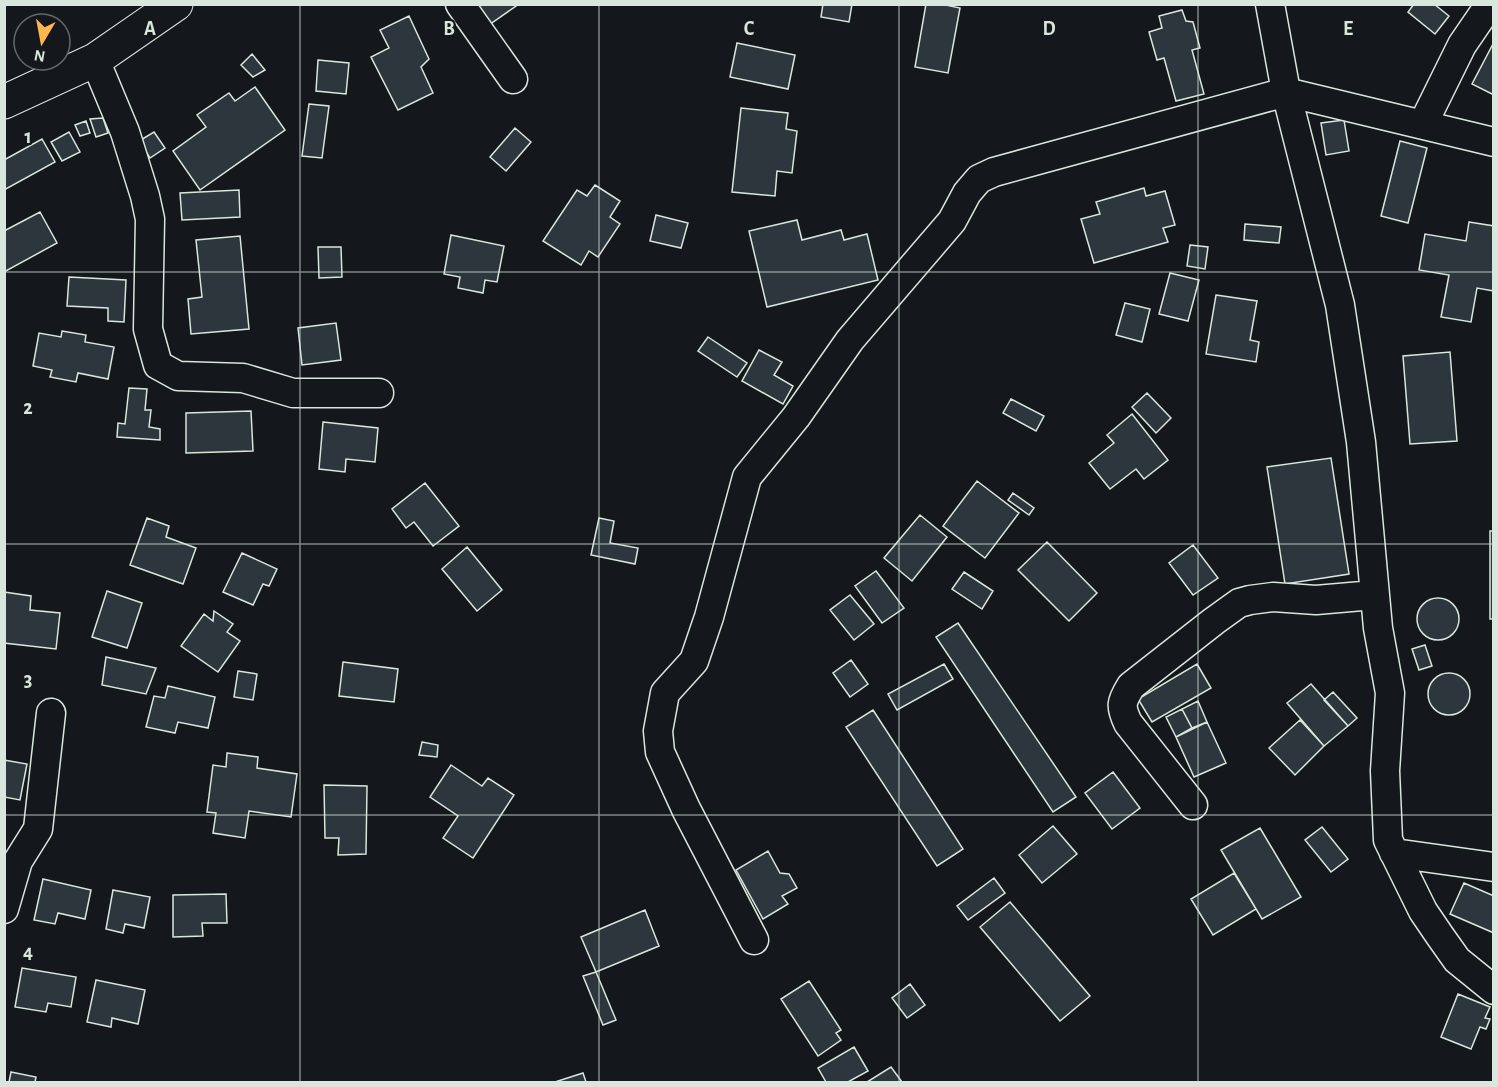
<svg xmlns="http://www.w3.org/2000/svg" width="1498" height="1087" font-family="'Alegreya Sans',sans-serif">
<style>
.building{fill:#2c363c;stroke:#d8e6dc;stroke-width:1.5}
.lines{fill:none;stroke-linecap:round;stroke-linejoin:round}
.minor-casing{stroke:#d8e6dc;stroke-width:31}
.highway-casing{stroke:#d8e6dc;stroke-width:35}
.minor{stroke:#14181c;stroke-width:28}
.highway{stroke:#14181c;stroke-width:33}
.grid{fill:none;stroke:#d8e6dc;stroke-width:1.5;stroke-opacity:0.55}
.grid-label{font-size:20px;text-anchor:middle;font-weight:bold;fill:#d8e6dc;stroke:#14181c;stroke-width:4.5;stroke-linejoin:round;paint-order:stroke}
</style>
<rect width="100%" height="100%" fill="#14181c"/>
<path class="building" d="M470 4H519L486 27Z
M823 4H852L849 22 821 17Z
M926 4H941L960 8 948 73 915 67Z
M1414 4H1434L1449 16 1435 34 1408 12Z
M1182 10 1186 21 1193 22 1200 48 1192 50 1204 94 1176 101 1164 58 1157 60 1149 32 1162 28 1159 16Z
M409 16 429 59 421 67 433 93 398 110 371 57 389 48 380 30Z
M1494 42V95L1472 84Z
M737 43 795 55 788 89 730 77Z
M252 54 265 70 253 77 241 65Z
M318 60 349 63 346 94 316 91Z
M255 87 285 130 200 190 173 151 206 127 197 115 229 93 235 101Z
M309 104 329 106 322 158 302 156Z
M741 108 788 113 786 129 797 131 792 173 777 171 775 196 732 192Z
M103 118 108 133 96 137 90 119Z
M1344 120 1349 151 1326 155 1321 123Z
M86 121 90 133 80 136 75 125Z
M515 128 531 142 506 171 490 157Z
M69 132 80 152 62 161 51 142Z
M154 132 165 148 150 158 139 141Z
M42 139 55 162 4 190V160Z
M1400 141 1427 148 1408 223 1381 216Z
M595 185 620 201 610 217 620 224 598 257 589 251 581 265 543 241 577 190 587 196Z
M1144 188 1146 196 1165 191 1175 225 1163 228 1168 242 1094 263 1081 219 1100 214 1096 202Z
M239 190 240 217 182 220 180 193Z
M40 212 57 243 4 272V231Z
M656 215 688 223 681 248 650 241Z
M797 220 802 240 841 230 844 240 867 234 878 280 767 307 749 231Z
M1469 222 1494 226V291L1477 288 1471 322 1441 317 1449 275 1419 270 1425 234 1466 241Z
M1245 224 1281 227 1279 243 1244 240Z
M451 235 504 246 497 282 485 280 483 293 458 288 460 277 444 274Z
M240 236 249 329 191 334 188 299 202 297 196 240Z
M1190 245 1208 247 1205 269 1187 266Z
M318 247H341L342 277 319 278Z
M1170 273 1199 280 1188 321 1159 314Z
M69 277 126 280 124 322 108 321V308L67 306Z
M1216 295 1257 301 1250 340 1259 342 1256 362 1206 354Z
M1125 303 1150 309 1142 342 1116 335Z
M336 323 341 360 302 365 298 328Z
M62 331 86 335 85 342 114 347 108 379 78 373 76 382 50 377 52 370 33 366 39 333 61 337Z
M708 337 747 363 737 377 698 351Z
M759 350 782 362 774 375 793 386 783 404 742 381Z
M1450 352 1457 441 1410 444 1403 356Z
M129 388 147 389 145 410H151L149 427 160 429V440L117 437 118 423 125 424Z
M1147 393 1171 418 1156 433 1132 407Z
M1011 399 1044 416 1036 431 1003 413Z
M251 411 253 451 186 453V413Z
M1132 414 1168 460 1144 479 1136 469 1110 489 1089 463 1114 443 1107 435Z
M323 422 378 428 375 462 346 459 345 472 319 469Z
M1331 458 1349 574 1285 584 1267 467Z
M977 481 1019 513 985 558 943 526Z
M425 483 459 526 433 546 414 522 406 528 392 509Z
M1013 493 1034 508 1029 515 1008 500Z
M920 515 947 537 912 581 884 558Z
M147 518 169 526 166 537 196 548 183 584 130 565Z
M599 518 614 521 610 543 638 548 635 564 591 555Z
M1490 531H1494V619H1490Z
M1047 542 1097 593 1069 621 1018 570Z
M1193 545 1218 578 1193 595 1169 563Z
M467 547 502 590 477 611 442 569Z
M242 553 277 569 269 586 263 584 253 605 223 592Z
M876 571 904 608 882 623 855 586Z
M964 572 993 591 982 609 952 589Z
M107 591 142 603 127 648 92 637Z
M4 592 31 596 30 610 60 613 56 649 4 643Z
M850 595 874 624 854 640 830 610Z
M1417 619a21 21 0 1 1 42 0a21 21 0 1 1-42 0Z
M214 611 233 624 227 632 240 641 218 672 181 646 204 614 213 621Z
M958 623 1076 797 1053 812 936 637Z
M1425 645 1432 666 1419 670 1412 649Z
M106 657 156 668 146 694 102 685Z
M851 660 868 684 850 697 833 673Z
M343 662 398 669 394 702 339 696Z
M944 664 953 679 897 710 888 694Z
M1197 664 1211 688 1152 722 1138 699Z
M238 671 257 674 253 700 234 697Z
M1428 694a21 21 0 1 1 42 0a21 21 0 1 1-42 0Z
M1311 684 1348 726 1324 746 1287 703Z
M168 686 215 697 208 728 178 722 175 733 146 727 154 696 165 698Z
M1333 692 1357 718 1348 726 1324 700Z
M1198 701 1207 722 1192 728 1182 709Z
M1182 709 1192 728 1176 737 1166 717Z
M873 710 963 849 937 866 846 727Z
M1300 720 1324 746 1295 775 1269 748Z
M1207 722 1226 763 1194 777 1176 737Z
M422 742 438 745 437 757 419 755Z
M227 753 258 757 257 768 297 774 291 817 249 811 245 838 213 833 216 813 207 812 213 765 226 767Z
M4 760 27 764 20 800 4 797Z
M451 765 482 786 488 778 514 795 473 858 443 838 458 816 430 797Z
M1113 772 1140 808 1112 829 1085 793Z
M324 785 367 786 366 854 338 855 339 838H325Z
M1053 826 1077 854 1042 883 1019 855Z
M1322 827 1348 859 1331 872 1305 840Z
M1260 828 1301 897 1262 919 1221 850Z
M768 851 780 873 789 874 797 888 782 896 788 904 763 919 736 870Z
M1234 873 1256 909 1213 935 1191 899Z
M994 878 1005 893 968 920 957 906Z
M43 879 91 890 85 919 58 913 55 924 34 920Z
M1464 883 1494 896V933L1450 914Z
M113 890 150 897 144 928 125 924 123 933 106 929Z
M226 894 227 923H202L203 936 173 937V895Z
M1010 902 1090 996 1060 1021 980 927Z
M645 910 659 946 596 972 581 937Z
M22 968 76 977 71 1007 48 1003 46 1012 15 1007Z
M596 972 616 1020 603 1025 583 976Z
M96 980 145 990 138 1024 112 1018 111 1027 87 1022Z
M809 981 841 1030 836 1033 841 1040 818 1056 781 999Z
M910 984 925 1005 907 1018 892 998Z
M1458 994 1490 1007 1485 1018 1490 1019 1486 1029 1480 1027 1471 1049 1441 1037Z
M854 1047 868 1071 848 1082H826L818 1068Z
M891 1067 902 1082H867Z
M11 1072 36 1077 35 1082H9Z
M583 1073 586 1082H555Z"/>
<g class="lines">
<g class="minor-casing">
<path id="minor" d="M460 4 513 79
M1270 4 1286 92 1340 305 1361 442 1378 628 1390 693 1385 771 1388 840 1423 911 1440 936 1457 960 1494 990
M95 60 125 132 145 196 150 219 148 329 158 365 178 376 243 378 293 393H379
M1423 124 1462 45 1490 4
M1193 805 1128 723C1120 706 1121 702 1131 686L1214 621 1239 603 1250 600 1273 597 1316 600 1374 595
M1394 853 1494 867
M4 909 18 861 38 829 51 713
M754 940 686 809 660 752 658 731 665 693 694 661 709 617 747 477 796 417 850 340 952 221 967 193 979 179 994 172 1034 161 1286 92 1494 142"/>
</g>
<g class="highway-casing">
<path id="highway" d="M4 102 95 60 176 4"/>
</g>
<use href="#minor" class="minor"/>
<use href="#highway" class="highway"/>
</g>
<path class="grid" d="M300 4V1082M599 4V1082M899 4V1082M1198 4V1082M4 272H1494M4 544H1494M4 815H1494"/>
<g class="grid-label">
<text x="150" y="35">A</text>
<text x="449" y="35">B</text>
<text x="749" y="35">C</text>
<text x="1049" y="35">D</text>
<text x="1348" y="35">E</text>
<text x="28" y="143">1</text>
<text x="28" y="414">2</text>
<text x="28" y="686">3</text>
<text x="28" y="958">4</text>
</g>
<rect width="1498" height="1087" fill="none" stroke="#d8e6dc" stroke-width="12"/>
<g transform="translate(42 42) rotate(190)"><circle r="28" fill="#14181c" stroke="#626a69" stroke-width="1.5"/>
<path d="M0-4.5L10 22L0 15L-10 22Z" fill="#ffb74d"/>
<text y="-9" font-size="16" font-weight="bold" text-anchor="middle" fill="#d8e6dc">N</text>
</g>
</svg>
